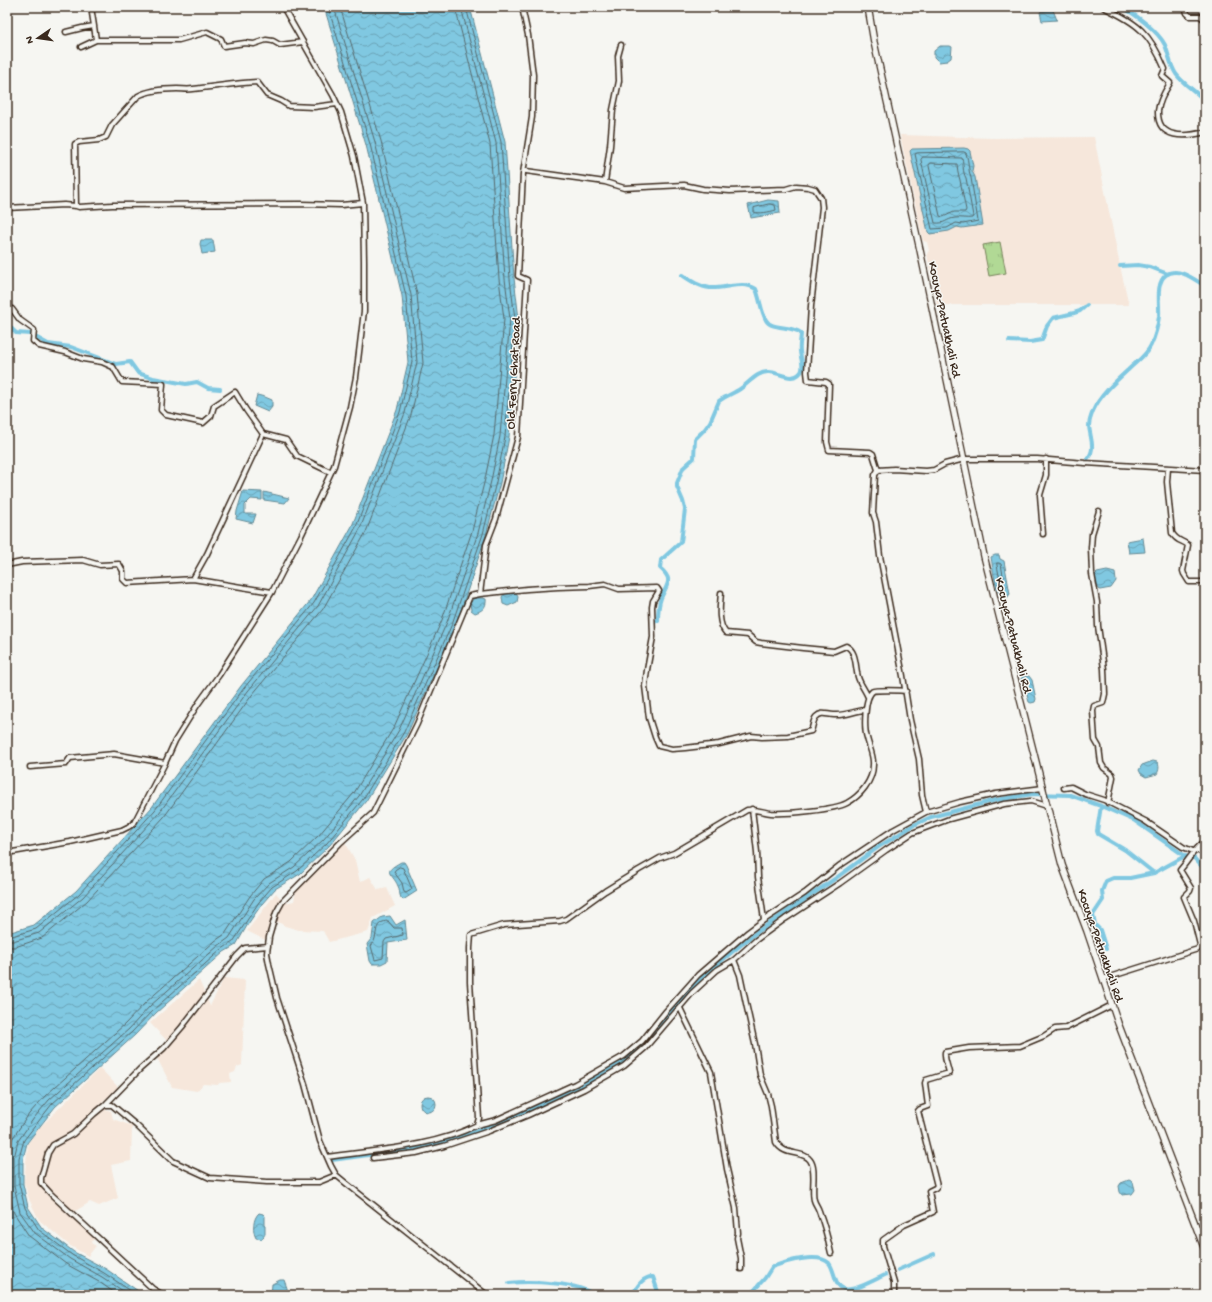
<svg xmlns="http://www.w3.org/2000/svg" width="1212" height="1302" font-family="'Gochi Hand',sans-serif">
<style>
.built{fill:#f6e7db}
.grass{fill:url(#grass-tufts);stroke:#76825a}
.water{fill:url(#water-waves);stroke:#648993}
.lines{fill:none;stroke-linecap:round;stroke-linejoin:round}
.shore{stroke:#57696c;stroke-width:1}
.canal{stroke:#80c8e1;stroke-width:4}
.minor-casing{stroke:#3b2a1e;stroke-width:7}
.major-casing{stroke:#3b2a1e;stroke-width:8}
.minor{stroke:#f6f6f2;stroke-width:4}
.major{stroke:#f6f6f2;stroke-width:5.5}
.labels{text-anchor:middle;stroke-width:3;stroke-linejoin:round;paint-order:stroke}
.street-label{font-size:13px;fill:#3b2a1e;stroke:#f6f6f2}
</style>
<defs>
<pattern id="grass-tufts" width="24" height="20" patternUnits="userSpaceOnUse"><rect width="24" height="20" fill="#b1d995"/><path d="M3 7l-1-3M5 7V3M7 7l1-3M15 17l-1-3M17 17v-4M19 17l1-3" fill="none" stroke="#99ba80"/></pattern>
<pattern id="water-waves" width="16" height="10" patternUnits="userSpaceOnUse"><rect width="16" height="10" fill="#80c8e1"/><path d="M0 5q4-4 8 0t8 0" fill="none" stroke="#6aa3b6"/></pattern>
</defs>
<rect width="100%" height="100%" fill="#f6f6f2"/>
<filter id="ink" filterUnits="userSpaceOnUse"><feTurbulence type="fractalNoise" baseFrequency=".025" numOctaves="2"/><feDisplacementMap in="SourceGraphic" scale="8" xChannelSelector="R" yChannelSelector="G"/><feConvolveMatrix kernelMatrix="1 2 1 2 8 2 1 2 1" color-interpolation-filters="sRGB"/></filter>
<g filter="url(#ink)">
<path class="built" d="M900 135 992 138 1094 137 1120 266 1129 305H937L927 254 929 250 927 242 923 241Z
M345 842 355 860 360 882 370 877 378 890 387 888 395 906 373 918 368 932 329 942 323 931 299 930 285 926 273 919 265 940 247 931 276 893 285 903 294 901 296 891Z
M224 978 245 980 242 1065 237 1067 235 1072 230 1074 231 1082 219 1083 218 1085 203 1084 197 1091 172 1087 157 1058 170 1044 150 1023 199 980 210 1006Z
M100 1068 118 1087 97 1107 99 1112 105 1109 111 1111 113 1119 132 1126 131 1161 111 1165 118 1198 99 1206 90 1202 74 1212 97 1235 91 1243 96 1246 88 1256 69 1245 39 1220 29 1199 24 1182 28 1143 39 1128Z"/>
<path class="grass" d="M1000 242 1006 273 989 276 983 245Z"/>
<path class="water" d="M324 7H470L505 142 514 278 519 319 509 437 500 483 486 535 456 625 407 734 366 801 330 845 300 874 275 889 262 904 248 924 236 945 224 952 156 1013 135 1035 55 1107 27 1143 23 1159V1184L28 1207 42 1228 74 1252 106 1269 144 1295H7V932H11L34 925 76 891 152 807 241 686 311 600 352 526 397 410 408 362 402 296 366 145Z
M1051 9 1053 10 1057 20 1042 21 1040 12Z
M940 46H950L952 47 951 58 947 61 939 62 934 57V51Z
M964 148 968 149 970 151 973 166 972 171 975 177 983 225 962 228 957 227 949 231 930 234 928 232 910 151 912 149Z
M768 200 779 201 780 213 751 218 748 205Z
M201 240H213L215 252 202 254 200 244Z
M257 395 265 397 272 400V407L268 412 254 406Z
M243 491 262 492V500L251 499 245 505V514H256L253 523 236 519 237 511Z
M264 492 289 498 285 503 264 500Z
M1143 538 1145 552 1129 553 1127 541Z
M995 555H999L1000 559 1004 561 1010 594 1007 598H1001C995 587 993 569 991 557Z
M1107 571 1115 573 1116 581 1111 588 1100 590 1096 585 1094 576 1097 573Z
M514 592 517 594 518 597 517 602 508 606 503 604 502 597 504 594Z
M476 598H483L486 599C487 607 482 611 475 613L471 610 470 604 473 599Z
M1029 676 1032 680 1036 699 1035 702 1031 703 1029 702C1027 693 1023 687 1021 679L1022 677Z
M1153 761 1157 762C1160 766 1159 770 1157 774L1146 777 1141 774 1139 770 1142 765Z
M401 862H404L406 865 417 891 403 900 401 898C399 894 400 889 398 886 392 872 381 873 401 862Z
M390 916 396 925 405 920 407 940 388 943 387 961 381 964H372L370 961 367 944 372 938 374 923 382 917Z
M420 1104a8 8 0 1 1 16 0a8 8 0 1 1-16 0Z
M1129 1180 1133 1182 1135 1190 1132 1194 1122 1195 1120 1192 1119 1186 1121 1183Z
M259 1213 263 1214 265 1216V1234L262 1239 256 1238C252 1231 253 1218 259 1213Z
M280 1280H284L287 1288V1295H271L272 1284Z"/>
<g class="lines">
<path class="shore" d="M964 152 966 153C969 162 968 170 971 178L978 221 963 224 956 223 947 228 932 229 915 154 917 153Z
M923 157 962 158C964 165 962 171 966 178L973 216 972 218C966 219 961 217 955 218 946 219 946 224 935 223L921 160Z
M931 163 957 164 958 173 960 180 966 210 965 212H954L943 217 940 216 929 166Z
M769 204 775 205 776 210C769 212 760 214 754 212V208Z
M997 563H999L1001 564 1004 581 1003 583 1001 582 1000 580Z
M400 867 403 868 412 889 411 890 406 893 404 892 402 883 394 872 395 870Z
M388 921 394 928H402L403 935 386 939 384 942 383 958 375 960 371 946C380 936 371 922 388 921Z
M7 936H12L36 929 79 894 155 810 244 688 314 603 356 527 400 412 412 362 406 296 370 144 328 7
M7 941H13L39 933 83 897 159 813 248 691 318 606 360 529 405 413 417 362 411 295 375 142 334 7
M7 947H15L42 938 87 901 164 817 252 695 323 609 366 532 411 415 423 363 417 294 381 141 340 7
M118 1295 99 1282 66 1264 29 1236 14 1213 8 1187V1157L12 1139 29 1114 45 1096 125 1024 146 1002 215 941 225 934 250 896 264 879 291 862 319 835 354 793 394 727 442 620 472 531 485 479 494 435 504 319 499 279 490 144 455 7
M129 1295 102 1277 70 1259 35 1233 20 1212 14 1186V1158L18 1141 34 1118 49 1100 129 1029 150 1006 218 946 229 938 254 899 269 883 294 867 324 839 359 796 399 730 447 622 478 533 491 481 500 436 510 319 505 279 496 143 461 7
M137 1295 104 1273 72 1255 39 1230 25 1208 19 1184V1158L24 1140 52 1104 132 1032 153 1010 222 949 233 942 259 902 272 887 297 871 327 843 363 799 404 732 452 624 483 534 496 482 505 437 515 319 510 279 501 142 466 7"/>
<path class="canal" d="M1121 7C1134 13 1158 31 1165 45 1169 55 1170 65 1176 74 1184 85 1196 91 1205 101
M1120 266 1138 265 1150 267 1168 274
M7 324 16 333 30 334 48 344 71 347 116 364 130 362 138 373 153 378 186 384 197 382 208 388 220 389
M1009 341 1030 342 1042 340 1047 326 1053 318 1074 313 1080 311 1087 305
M1088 458C1096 449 1090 437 1089 426 1089 421 1091 416 1093 411 1100 395 1116 381 1128 370 1137 361 1146 356 1151 345 1155 336 1158 325 1159 316 1160 304 1155 283 1166 275 1178 266 1195 280 1205 286
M658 621C658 613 658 606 661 598 667 584 674 580 660 568L661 560 681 542 685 509 683 501 677 487V483L683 468 694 458 695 439 705 429 710 422 719 401C726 396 734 393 740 389 749 383 758 371 769 372 779 372 793 383 801 372 805 366 800 357 800 351 799 345 801 339 801 333 791 325 771 330 766 320 761 311 760 299 756 289 743 280 726 289 710 288 700 287 691 281 682 275
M1101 806 1097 831 1098 834 1125 850 1154 873
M1106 949 1100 930 1095 925 1093 915 1103 900 1102 891 1106 881 1113 878H1130L1154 873 1185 856
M332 1160 412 1149 461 1137 509 1119 580 1086 608 1071 639 1049 692 988 710 970 757 932 836 878 880 846 914 825 931 817 996 800 1033 794 1070 795 1101 806 1135 821 1185 856 1194 858 1205 870
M898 1270 934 1254
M509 1283C529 1281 579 1282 594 1295
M632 1295C637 1287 643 1276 653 1277L659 1295
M750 1295 765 1278 772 1267C785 1262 818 1252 829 1263 835 1270 834 1286 844 1289 854 1292 876 1279 885 1275"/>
<g class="minor-casing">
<path id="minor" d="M91 7 94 26
M1103 7C1138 23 1150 33 1165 69L1162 76 1170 83C1165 91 1159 101 1158 111 1157 140 1186 137 1205 132
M1185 7 1187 13 1190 16H1200L1205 20
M66 32 82 28 94 26 96 40
M81 47 96 40H179L207 32 221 39 224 46 245 43 254 44 266 40 273 41 280 45 303 42
M337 104 314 107 289 106 281 101 267 95 257 82C235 83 214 87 193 89 188 90 183 89 177 89 165 89 149 90 138 96L112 125 106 137 99 140 79 142 75 144 76 206 79 207 112 205 301 204 341 205 363 203
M526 171 605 182 610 146 613 110 619 81 618 56 621 45
M605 182 624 188 684 185 703 189 730 191 786 189 796 186 808 187 815 189 821 198 822 207 811 306 807 372 808 380 826 382 829 384 827 442 829 450 870 452 873 454 878 470 894 469 926 471 934 470 945 464 964 459H1037L1085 463 1205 470
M7 208 64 205 76 206
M7 309H12L20 320 34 330 33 341 39 346 65 352 83 359 102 362 113 367 122 382 163 384 161 410 166 415 203 423 211 416 214 406 235 392 246 410 263 434 286 440 297 456 330 472
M1168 468 1167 482 1172 533C1177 542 1182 540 1188 545L1183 571 1184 574 1189 582H1205
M878 470 875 475 873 513 876 522 880 556 903 676 910 720 919 759 922 795 926 812
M1099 511 1092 534 1091 548 1092 574 1097 602 1098 626 1104 669 1105 694 1103 703 1094 706 1093 711 1095 740 1099 747 1101 763 1104 768 1112 774 1113 777 1108 803
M1043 534 1040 495 1046 475V459
M7 565 22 562 83 560 100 565 119 564 123 571V579L127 583 193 579 272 592
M193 579 207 554 263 434
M721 593C720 605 717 623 726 633L748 635 756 642 761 643 803 648 834 651 846 646C857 651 855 667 858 677 860 684 865 690 868 697
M480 594 527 589 558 587 589 586 605 584 619 589 657 588 659 591 653 601 652 607 653 637 647 670 645 686 649 718 655 737 659 746 672 749 685 748 719 744 751 736 762 737 788 736 811 731C813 727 813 720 816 717 822 711 827 715 834 715 845 716 854 711 865 710
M30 767 66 764 70 758 114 754 165 763
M1064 788 1071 787 1085 794 1104 800 1145 821 1183 847 1193 851H1201L1205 856
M752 809 757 852 758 877 764 920
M7 853 70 842 122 830 128 827 134 823 165 763 175 741 198 704 219 675 272 592 301 536 334 466 350 407 356 377 364 311V261L363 203 354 156 341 112 333 95 283 7
M734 960 740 975 747 1008 755 1044 760 1075 768 1094 771 1106 776 1142C784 1157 803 1150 810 1160 817 1169 811 1189 814 1200 815 1204 818 1207 819 1211 824 1224 828 1239 831 1253
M1103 979 1198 949 1200 945 1194 921 1184 897 1190 891 1191 888 1180 870C1189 860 1193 850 1205 841
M680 1008 711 1072 727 1169 736 1208 738 1233 737 1238 741 1258V1269
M105 1105 140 1069 164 1048 182 1027 237 956 245 948 268 946
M477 1125 496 1120 575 1084 624 1056 642 1041 666 1011 698 975 748 932 764 920 805 893 839 866 893 830 926 812 960 802 996 794 1043 788
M327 1157C374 1150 434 1147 477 1125L479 1118 470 982V948L471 935 504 925 560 921 566 919 605 891 639 870 660 858 674 853 747 810C756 809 763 812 771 813 786 814 834 810 847 803 860 796 873 781 873 765 874 756 869 747 867 738 864 729 864 697 873 691 874 690 902 690 906 691
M373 1158 416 1153 444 1146 489 1131 528 1115 584 1089 624 1066 645 1048 692 993 717 970 734 960 756 940 785 919 840 883 886 850 912 833 949 819 1004 804 1031 801 1047 806
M163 1295 153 1289 52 1195 41 1183V1178L48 1153 53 1145 73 1134 94 1114 105 1105H112L137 1126 173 1161 210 1178 267 1182H319L336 1175
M487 1295 347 1184 336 1175 331 1166 320 1141 305 1084 277 998 269 964 267 953 269 937 276 913 282 902 340 843 373 813 417 724 470 596 480 594 486 545 496 519 518 437 527 280 518 276 523 173 532 117 533 75 528 35 522 7
M894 1295V1283L883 1246V1240L904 1225 933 1212 929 1191 935 1188 937 1186 918 1111 920 1109 928 1106 925 1083 926 1080 949 1073C948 1066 944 1060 945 1052L969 1048 1020 1046 1044 1036 1055 1029 1066 1028 1112 1005"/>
</g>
<g class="major-casing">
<path id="major" d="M868 7 874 42 920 250 984 556 1062 865 1087 931 1118 1023 1205 1250"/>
</g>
<use href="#minor" class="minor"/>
<use href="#major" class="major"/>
</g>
</g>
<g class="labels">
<g class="street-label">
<text transform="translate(946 319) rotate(78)" y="5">Kocuya-Patuakhali Rd</text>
<text transform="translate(512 373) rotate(-87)" y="5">Old Ferry Ghat Road</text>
<text transform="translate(1015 635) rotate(76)" y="5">Kocuya-Patuakhali Rd</text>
<text transform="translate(1102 945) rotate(71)" y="5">Kocuya-Patuakhali Rd</text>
</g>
</g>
<rect width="1212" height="1302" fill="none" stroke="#f6f6f2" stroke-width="24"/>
<rect x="12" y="12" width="1188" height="1278" fill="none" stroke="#3b2a1e" stroke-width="1.5" filter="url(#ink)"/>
<g transform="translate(38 38) rotate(257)" stroke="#f6f6f2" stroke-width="3" paint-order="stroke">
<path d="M0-3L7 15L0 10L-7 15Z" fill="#3b2a1e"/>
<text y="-6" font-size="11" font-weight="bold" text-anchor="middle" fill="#3b2a1e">N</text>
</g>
</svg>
